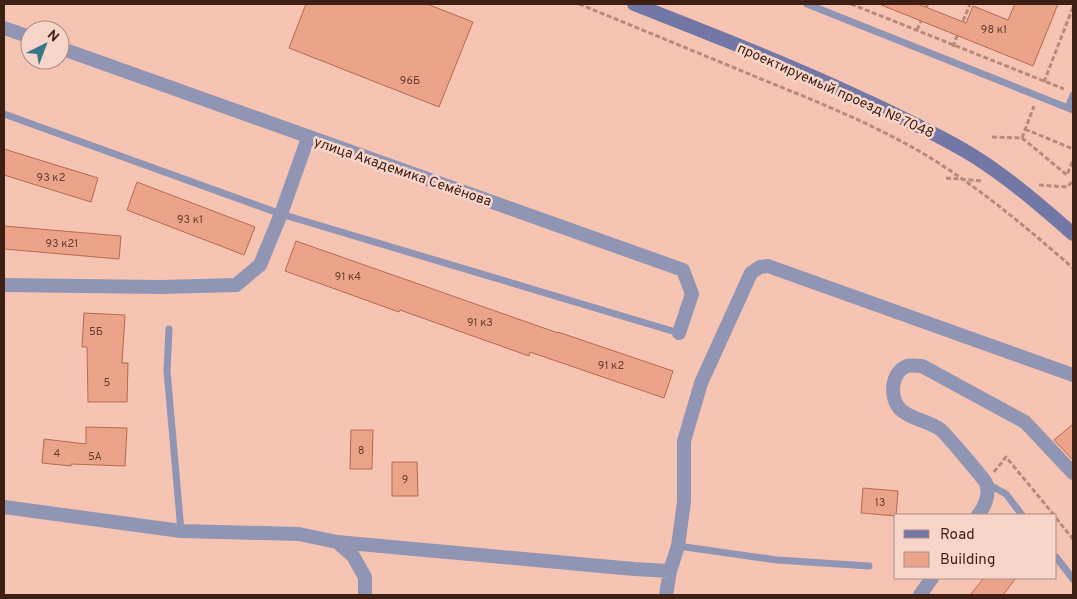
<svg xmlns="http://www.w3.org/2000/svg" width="1077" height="599" font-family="Overpass,sans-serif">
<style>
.building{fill:#eba38a;stroke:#b66a50}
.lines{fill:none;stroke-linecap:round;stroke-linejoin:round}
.path{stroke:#b68b7b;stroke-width:3;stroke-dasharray:5 2.5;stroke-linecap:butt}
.service{stroke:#9195b4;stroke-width:7}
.minor{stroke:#9195b4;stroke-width:14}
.secondary{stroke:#7277a5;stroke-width:14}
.labels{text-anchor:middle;stroke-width:5;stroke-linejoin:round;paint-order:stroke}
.number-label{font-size:11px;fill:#694032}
.street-label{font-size:14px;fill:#3e1f14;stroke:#f8d5ca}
</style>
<rect width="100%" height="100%" fill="#f6c4b2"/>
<path class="building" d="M306 4H427L473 22 439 107 289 48Z
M879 4H918L966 23 973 6 1008 20 1015 4H1058L1033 66Z
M4 149 98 178 91 202 4 175Z
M137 182 255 227 244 255 127 210Z
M4 226 121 236 119 259 4 249Z
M296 241 558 333V332L673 371 664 398 530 352 529 356 400 310 399 312 285 271Z
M84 313 125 315 122 363H128L127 402H88L87 347H82Z
M1073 424V460L1054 440Z
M86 427 127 428 125 466 71 464V466L42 463 44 439 86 444Z
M351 430H373L372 469H350Z
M392 462H417L418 496H392Z
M863 488 898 491 896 516 861 513Z
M984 578H1016L1003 595H970Z"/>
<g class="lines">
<path class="path" d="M579 4C640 29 701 54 761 79 818 102 876 125 929 157 981 189 1027 228 1073 268
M851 4 1064 89
M926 7 928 4
M963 21 970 4
M917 30 921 21
M953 47 957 36
M1044 82 1073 7
M1025 129 1073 149
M992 137 1022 138 1067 175 1073 160
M1022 138 1034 106
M946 178 983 181
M1039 185 1067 187 1073 181
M994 472 1006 457 1054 515
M1056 518 1073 539"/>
<path class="service" d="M807 4 1073 110
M1068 108 1073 95
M4 114 281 214 679 333
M169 329 167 371 181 531
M986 483 1006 494 1022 515
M678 546 777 560 869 566
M1056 557 1073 579"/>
<path class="minor" d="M4 28 30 37
M60 48 683 270 692 294 679 333
M4 285 161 287 236 285 260 265 281 214 308 138
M4 507 181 531 299 534 337 542 353 556 365 577V595
M978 515C985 507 990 494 986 483 984 479 945 433 941 430 928 420 911 420 900 409 889 397 891 372 907 366 911 365 918 366 922 366L1025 422 1073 473
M337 542 634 569 670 571
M666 595 670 571 678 546 684 502V441L701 383 751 273 760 267 768 266 1073 375
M920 595 932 578"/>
<path class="secondary" d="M634 4C708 33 782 62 854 95 894 114 934 132 972 155 1009 178 1041 206 1073 234"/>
</g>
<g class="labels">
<g class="number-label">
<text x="994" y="33">98 к1</text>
<text x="410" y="84">96Б</text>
<text x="51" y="181">93 к2</text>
<text x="190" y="223">93 к1</text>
<text x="62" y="247">93 к21</text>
<text x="348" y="280">91 к4</text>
<text x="480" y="326">91 к3</text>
<text x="96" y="335">5Б</text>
<text x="611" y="369">91 к2</text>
<text x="107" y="386">5</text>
<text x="361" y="454">8</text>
<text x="57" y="457">4</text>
<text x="95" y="460">5А</text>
<text x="405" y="483">9</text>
<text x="880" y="506">13</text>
</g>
<g class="street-label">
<text transform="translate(836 90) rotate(24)" y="5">проектируемый проезд № 7048</text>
<text transform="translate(403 171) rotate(19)" y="5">улица Академика Семёнова</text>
</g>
</g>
<rect width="1077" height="599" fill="none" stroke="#3e1f14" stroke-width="10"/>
<rect x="894" y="514" width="162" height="65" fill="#f8d5ca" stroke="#ae8c81"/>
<rect x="904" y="530" width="25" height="8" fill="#7277a5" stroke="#ae8c81"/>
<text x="940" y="539" font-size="15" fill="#3e1f14">Road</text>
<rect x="904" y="552" width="25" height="15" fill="#eba38a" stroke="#ae8c81"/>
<text x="940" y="564" font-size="15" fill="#3e1f14">Building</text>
<g transform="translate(45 45) rotate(42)"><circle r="24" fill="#f8d5ca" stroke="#ae8c81"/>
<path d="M0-4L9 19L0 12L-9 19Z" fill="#36778a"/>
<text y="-8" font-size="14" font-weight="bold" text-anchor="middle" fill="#3e1f14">N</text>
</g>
</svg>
